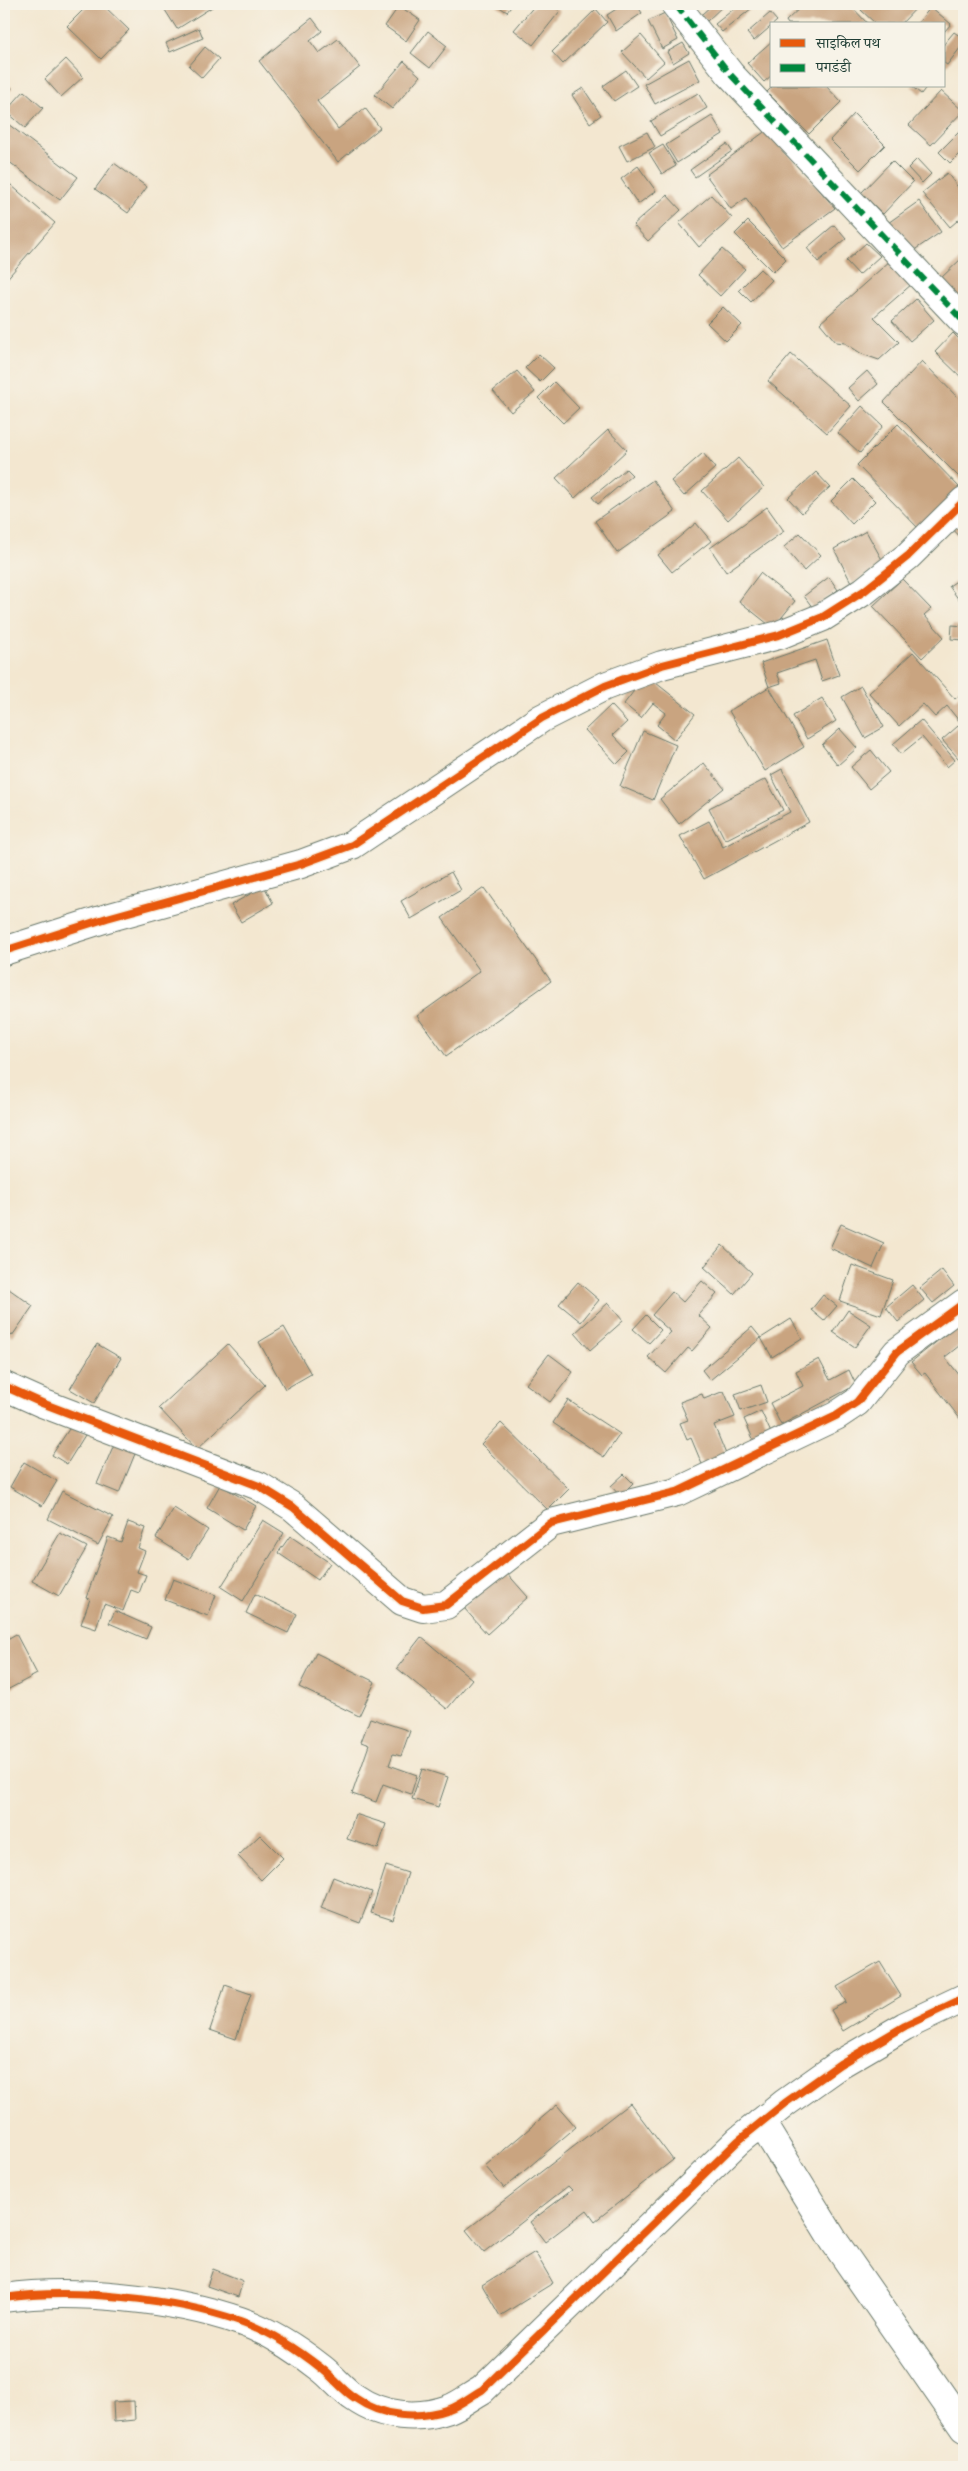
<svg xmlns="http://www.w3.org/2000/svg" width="968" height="2471" font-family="'IM FELL Double Pica','Noto Serif Devanagari',serif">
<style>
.building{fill:#c9a480}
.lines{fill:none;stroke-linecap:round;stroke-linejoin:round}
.minor-casing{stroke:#69786b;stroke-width:30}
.minor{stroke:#fff;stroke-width:28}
.quiet{stroke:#00873e;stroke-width:6;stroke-dasharray:12 6;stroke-linecap:butt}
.cycleway-casing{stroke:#f7f3e8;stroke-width:11}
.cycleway{stroke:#e8590c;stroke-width:8}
</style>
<rect width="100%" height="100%" fill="#f7f3e8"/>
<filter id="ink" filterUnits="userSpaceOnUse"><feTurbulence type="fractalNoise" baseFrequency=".02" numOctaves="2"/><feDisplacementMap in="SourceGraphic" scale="10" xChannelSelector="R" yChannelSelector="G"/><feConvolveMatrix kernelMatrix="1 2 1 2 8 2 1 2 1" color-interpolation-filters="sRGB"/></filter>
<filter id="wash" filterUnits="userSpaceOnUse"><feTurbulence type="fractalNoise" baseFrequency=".0096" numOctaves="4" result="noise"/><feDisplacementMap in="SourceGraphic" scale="20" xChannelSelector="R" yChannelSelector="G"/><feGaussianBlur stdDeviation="1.12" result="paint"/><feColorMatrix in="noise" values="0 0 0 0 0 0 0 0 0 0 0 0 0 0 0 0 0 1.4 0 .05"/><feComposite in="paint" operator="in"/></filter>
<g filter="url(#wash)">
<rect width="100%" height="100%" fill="#f3e7d0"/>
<g id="blocks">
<path class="building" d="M89 4H102L129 30 101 59 67 26Z
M175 4H217L177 29 165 10Z
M495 4H513L507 12Z
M536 4H551L560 11 533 45 514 30Z
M624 4H636L642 13 616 31 607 15Z
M713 4H725L707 21 701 15Z
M740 4H757L722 32 715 24Z
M776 4H790L783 11Z
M804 4H849L868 24H788L786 21Z
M868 4H920L901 24H876L861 10Z
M399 6 420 20 406 41 385 26Z
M931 7 951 24 944 32V24H917Z
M596 9 607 22 563 64 552 52Z
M665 13 678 40 662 49 648 21Z
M770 13 777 21 754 41 747 33Z
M312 18 322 31 310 41 319 53 338 39 360 67 317 101 338 129 365 108 380 128 338 162 259 61Z
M199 28 203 38 170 52 166 43Z
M428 31 447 46 430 68 411 53Z
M954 32 964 39V43L947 65 944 63V44Z
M641 35 664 62 646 78 622 52Z
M772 41V75L764 82 747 63Z
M683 43 689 53 673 63 667 52Z
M205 47 219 59 202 78 189 66Z
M66 59 83 77 61 97 45 79Z
M689 59 700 80 655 104 644 84Z
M404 61 420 76 392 109 375 95Z
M626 70 637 86 614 101 603 86Z
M4 81 12 88 4 98Z
M773 86H826L841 102 809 134 767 92Z
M911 86H927L921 94Z
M583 88 601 115 590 123 572 95Z
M24 91 43 108 25 128 6 111Z
M941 91 963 111 931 145 909 125Z
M698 93 707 108 660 136 651 121Z
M854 114 885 145 860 170 830 140Z
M712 116 723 134 677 163 666 145Z
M4 121 78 177 60 200 4 158Z
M964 127V149L950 163 939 152Z
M767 130 835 208 782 247 746 198 731 209 706 175Z
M647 132 655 147 627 161 619 146Z
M727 144 732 151 695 177 690 170Z
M663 145 676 166 662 174 649 153Z
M917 159 931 174 922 183 908 168Z
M892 161 913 182 883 214 861 193Z
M114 163 147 187 128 213 95 189Z
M638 166 656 191 638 204 621 179Z
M947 173 964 195V215L950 227 922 193Z
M4 179 55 223 4 282Z
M667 195 681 210 648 241 633 225Z
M711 195 732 218 699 247 679 223Z
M919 201 941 232 910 253 888 223Z
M748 221 786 259 773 272 735 234Z
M834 225 846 239 818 262 807 248Z
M866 243 880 256 859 275 846 261Z
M722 249 745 269 720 296 698 275Z
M964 256V300L961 303 939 280Z
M891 260 912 284 874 317 899 342 879 360 862 354 845 343 836 342 820 323Z
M760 269 772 280 751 302 739 290Z
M916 299 934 320 910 341 892 321Z
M723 307 742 325 726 341 707 323Z
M953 333 964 344V380L935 352Z
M539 354 554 368 540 382 525 368Z
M791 354 851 406 827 433 768 381Z
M922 361 964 404V482L884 402Z
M517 371 535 392 511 412 493 391Z
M867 371 878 384 859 401 848 388Z
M554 382 579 408 563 423 538 398Z
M862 406 883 426 860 453 838 433Z
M898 424 961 489 920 530 857 465Z
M608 430 627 450 575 498 556 478Z
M703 453 715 468 684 496 671 481Z
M738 458 764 487 728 520 702 491Z
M626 469 632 475 598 504 592 497Z
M816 472 830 487 802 513 788 498Z
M853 479 875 501 852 524 831 501Z
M653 480 675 512 617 553 595 521Z
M767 507 784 531 726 572 710 548Z
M964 510V541L949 525Z
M696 523 711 541 672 572 658 555Z
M866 531 885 565 852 584 834 549Z
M800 533 821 555 804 571 784 547Z
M760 573 795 601 773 628 739 601Z
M964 576V607L949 586Z
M829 577 838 590 813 608 804 596Z
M902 579 931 609 924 615 944 637 922 658 873 606Z
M952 625 964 626V640L951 639Z
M827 640 839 675 822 681 815 660 777 673 781 683 769 687 761 663Z
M913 652 955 699 964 691V727L947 706 935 717 923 704 899 726 869 693Z
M646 675 695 714 675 740 657 725 666 713 653 703 641 718 624 704Z
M861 686 884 727 865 738 842 697Z
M769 687 804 747 765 771 729 711Z
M822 698 836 721 807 739 793 716Z
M611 705 627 722 613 735 629 752 617 764 585 730Z
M921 720 955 760 947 767 922 737 901 754 893 744Z
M958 726 964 733V755L959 759 942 740Z
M840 729 857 748 838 765 822 745Z
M643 731 676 745 653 800 620 786Z
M871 750 889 772 869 789 851 767Z
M704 763 724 788 679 824 660 799Z
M782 769 809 822 704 879 680 836 709 821 723 847 790 812 771 775Z
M766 779 783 810 725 840 709 808Z
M451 872 461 890 411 919 401 901Z
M264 886 273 903 241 922 231 905Z
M484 888 551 981 446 1056 417 1016 480 971 442 918Z
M841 1224 884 1243 873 1268 830 1248Z
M722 1245 752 1273 734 1294 704 1267Z
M852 1265 893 1280 881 1315 840 1301Z
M942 1270 954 1286 933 1303 920 1288Z
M702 1281 717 1294 698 1315 712 1328 692 1351 688 1348 666 1373 648 1357 671 1332 652 1315 672 1292 683 1302Z
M578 1282 599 1300 581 1322 559 1304Z
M912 1285 924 1300 898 1322 886 1307Z
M9 1289 33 1306 12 1336 6 1331 4 1334V1296Z
M823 1295 837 1306 824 1321 811 1310Z
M608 1303 623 1321 590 1350 575 1333Z
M848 1310 871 1325 855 1347 833 1332Z
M646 1315 661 1330 649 1343 633 1329Z
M791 1319 802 1338 772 1357 761 1338 710 1380 702 1370 752 1327 761 1338Z
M964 1320V1342L945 1357 964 1381V1424L925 1373 922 1375 911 1362Z
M284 1327 311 1374 285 1389 259 1342Z
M97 1344 121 1358 94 1403 70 1389Z
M228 1344 265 1385 197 1449 159 1408Z
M549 1354 573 1372 550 1402 526 1384Z
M819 1359 830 1380 849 1370 856 1385 781 1425 770 1403 803 1386 796 1371Z
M761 1385 767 1402 741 1411 735 1394Z
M724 1391 735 1417 714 1425 728 1459 704 1469 691 1438 687 1440 680 1423 688 1420 680 1402 702 1394 704 1399Z
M568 1400 620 1434 604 1457 553 1423Z
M761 1411 772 1435 755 1443 744 1419Z
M501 1423 569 1489 548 1510 481 1444Z
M71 1426 85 1435 67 1464 52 1455Z
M118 1435 139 1444 119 1493 97 1484Z
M24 1462 57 1481 42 1506 10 1487Z
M624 1474 633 1483 620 1496 611 1486Z
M220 1485 256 1506 243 1530 207 1508Z
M62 1491 113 1517 98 1545 48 1519Z
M174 1508 208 1530 189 1559 156 1538Z
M263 1520 284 1533 243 1601 221 1587Z
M128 1522 145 1528 138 1548 145 1551 137 1572 146 1575 139 1593 131 1590 123 1611 104 1604 96 1629 81 1624 90 1599 86 1598 108 1537 121 1542Z
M60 1533 87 1547 59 1596 32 1581Z
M290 1536 330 1563 318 1580 278 1553Z
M505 1571 528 1597 487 1634 464 1608Z
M173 1579 216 1595 208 1616 165 1600Z
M255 1594 297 1614 288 1633 246 1613Z
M115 1611 151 1627 146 1639 109 1623Z
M16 1634 37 1674 5 1691 4 1641Z
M421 1637 472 1679 447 1709 397 1668Z
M316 1653 375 1682 359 1716 299 1687Z
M370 1718 410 1731 401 1756 393 1754 389 1765 417 1775 411 1794 383 1784 376 1802 352 1794 369 1745 361 1742Z
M422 1769 448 1777 438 1807 412 1799Z
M355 1814 386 1824 378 1849 347 1839Z
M260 1835 283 1858 261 1880 238 1856Z
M386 1866 408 1873 393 1920 371 1913Z
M333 1877 372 1892 360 1923 321 1908Z
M880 1962 901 1996 843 2031 831 2010 846 2002 837 1987Z
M225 1985 251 1994 236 2039 210 2030Z
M630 2103 673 2160 595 2221 587 2210 545 2242 530 2222 572 2190 568 2186 484 2252 466 2230Z
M557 2105 576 2127 504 2188 485 2166Z
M535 2252 553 2283 500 2316 482 2285Z
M213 2269 243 2281 238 2297 207 2286Z
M134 2401 135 2420 114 2422 113 2402Z
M328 2460 344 2467H324Z"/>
</g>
</g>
<g filter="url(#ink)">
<use href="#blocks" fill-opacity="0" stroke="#69786b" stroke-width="1"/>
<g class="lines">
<g class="minor-casing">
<path id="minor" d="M675 4 730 74 964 322
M4 951 107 918 301 864 352 845 542 718 605 686 662 665 779 635 823 617 864 591 908 556 964 501
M4 1386 42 1403 259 1486 293 1507 402 1601 423 1608 446 1605 551 1523 677 1492 836 1416 857 1402 897 1352 964 1303
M761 2122 834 2241 964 2428
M4 2298C72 2288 174 2298 240 2321 269 2331 297 2349 321 2368 333 2377 342 2390 355 2398 382 2417 418 2420 449 2409 460 2405 471 2396 482 2390L738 2141 785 2103 840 2064 905 2026 964 1998"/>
</g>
<use href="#minor" class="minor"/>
<path class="quiet" d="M675 4 730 74 964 322"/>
<g class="cycleway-casing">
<path id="cycleway" d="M4 951 107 918 301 864 352 845 542 718 605 686 662 665 779 635 823 617 864 591 908 556 964 501
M4 1386 42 1403 259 1486 293 1507 402 1601 423 1608 446 1605 551 1523 677 1492 836 1416 857 1402 897 1352 964 1303
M4 2298C72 2288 174 2298 240 2321 269 2331 297 2349 321 2368 333 2377 342 2390 355 2398 382 2417 418 2420 449 2409 460 2405 471 2396 482 2390L738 2141 785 2103 840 2064 905 2026 964 1998"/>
</g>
<use href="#cycleway" class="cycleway"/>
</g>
</g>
<rect width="968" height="2471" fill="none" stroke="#f7f3e8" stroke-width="20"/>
<rect x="770" y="22" width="175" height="65" fill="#f7f3e8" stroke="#a1aaa0"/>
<rect x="780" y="39" width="25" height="8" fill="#e8590c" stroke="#a1aaa0"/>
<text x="816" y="48" font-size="15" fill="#1f3d34">साइकिल पथ</text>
<rect x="780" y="64" width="25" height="8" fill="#00873e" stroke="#a1aaa0"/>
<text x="816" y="72" font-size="15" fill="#1f3d34">पगडंडी</text>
</svg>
